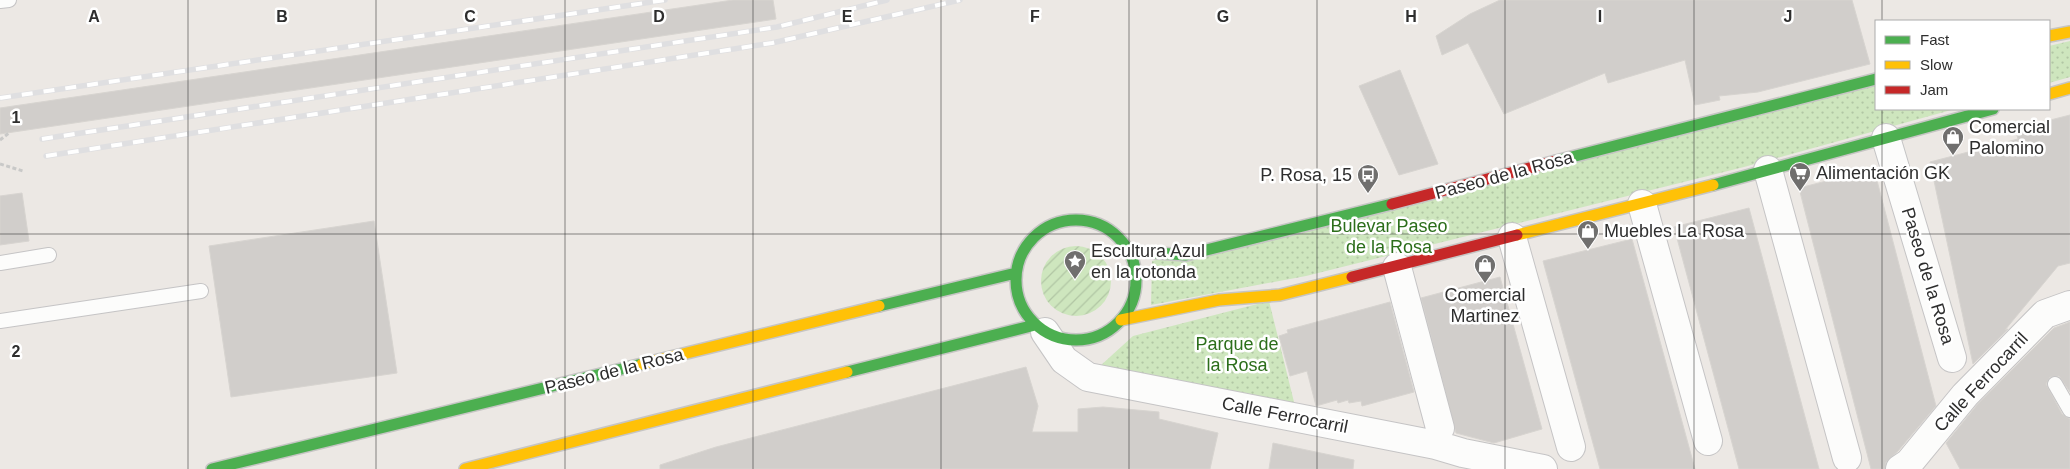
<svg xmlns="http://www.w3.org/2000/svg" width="2070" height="469" font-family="Arial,sans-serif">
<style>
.park{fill:url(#park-dots)}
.garden{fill:url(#garden-furrows)}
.building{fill:#d1cecb;stroke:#d7d4d0}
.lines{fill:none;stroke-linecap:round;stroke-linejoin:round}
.lane-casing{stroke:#c5c4c5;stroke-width:16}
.street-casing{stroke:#c5c4c5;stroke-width:30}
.fast-casing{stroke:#c6c5c4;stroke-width:14}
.slow-casing{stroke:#c6c5c4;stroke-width:14}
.jam-casing{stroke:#c6c5c4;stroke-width:14}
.path{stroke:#c9c9c8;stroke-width:3;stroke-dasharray:4 2.5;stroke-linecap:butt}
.lane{stroke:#fcfcfb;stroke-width:14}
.street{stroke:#fcfcfb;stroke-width:28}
.fast{stroke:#4caf50;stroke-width:11}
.slow{stroke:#ffc107;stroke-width:11}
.jam{stroke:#c62828;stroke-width:11}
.rail-casing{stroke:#dfdfe1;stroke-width:5.5}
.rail{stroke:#fff;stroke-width:4;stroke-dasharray:11;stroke-linecap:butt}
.grid{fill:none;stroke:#2e2e2e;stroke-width:1;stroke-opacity:0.55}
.labels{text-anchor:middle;stroke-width:5;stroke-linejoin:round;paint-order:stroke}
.poi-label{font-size:18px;fill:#2e2e2e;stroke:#fff;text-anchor:start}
.street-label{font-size:18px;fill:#2e2e2e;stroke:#fff}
.park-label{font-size:18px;fill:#2c6e1b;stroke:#fff}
.grid-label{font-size:16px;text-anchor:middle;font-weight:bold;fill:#2e2e2e;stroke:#fff;stroke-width:5;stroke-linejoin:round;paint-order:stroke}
</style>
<defs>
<pattern id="park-dots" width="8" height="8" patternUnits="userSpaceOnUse" patternTransform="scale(1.25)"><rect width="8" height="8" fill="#cee6be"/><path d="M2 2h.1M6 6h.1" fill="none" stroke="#b1c6a4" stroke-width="1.8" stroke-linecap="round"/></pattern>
<pattern id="garden-furrows" width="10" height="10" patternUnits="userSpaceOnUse" patternTransform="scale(1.25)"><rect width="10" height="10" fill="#cee6be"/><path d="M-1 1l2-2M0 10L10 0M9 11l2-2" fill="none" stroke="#b1c6a4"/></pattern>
</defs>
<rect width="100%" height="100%" fill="#ece8e4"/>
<path class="park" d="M2070 41V77L2049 83V46Z
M1876 85V109H1955L1744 167 1306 276 1151 305 1152 261Z
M1269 301 1295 406 1088 377 1133 336Z"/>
<path class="garden" d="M1041 281a35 35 0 1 1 70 0a35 35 0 1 1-70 0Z"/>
<path class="building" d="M733 0H773L776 19 0 134V108Z
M1500 0H1852L1870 64 1758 92 1719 96 1720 100 1695 105 1685 60 1608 83 1605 73 1504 114 1468 43 1442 55 1436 36 1470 14Z
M1400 70 1438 164 1399 175 1359 86Z
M2070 115V263L2058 266 2005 330 2008 329 1973 364 1930 162 2018 139 2015 129Z
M1874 169 1936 406 1898 451 1886 462 1885 469H1871L1799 188Z
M22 193 29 241 0 245V196Z
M1749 208 1819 469H1739L1674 227Z
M374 221 397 373 231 397 209 246Z
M1632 239 1695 469H1600L1543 261Z
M1500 277 1542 429 1494 443 1456 433 1421 298Z
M1390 302 1414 392 1362 406 1361 401 1349 403 1348 400 1338 403 1337 400 1316 406 1307 371 1290 376 1279 336 1288 333 1287 330Z
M2070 322V392L2059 376 2050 377 2046 384 2062 414 2070 419V469H1960L1946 443 1977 405 2054 328Z
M1026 367 1038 406 1032 432H1078V409L1103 407 1159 412V419L1218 433 1210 469H660V465L716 447Z
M1273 443 1354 460 1353 469H1269Z"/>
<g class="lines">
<g class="lane-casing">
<path id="lane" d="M0 1 9 0
M0 263 49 255
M0 321 201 291
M2055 384 2070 410"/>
</g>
<g class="street-casing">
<path id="street" d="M1886 138 1952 358
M1768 170 1847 458
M1642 204 1708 441
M1512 237 1571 447
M1397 267 1440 428
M1045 332 1064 360 1088 377 1436 445 1463 453 1543 469
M1900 469 1909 463 1965 395 2045 314 2070 305"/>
</g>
<g class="fast-casing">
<path id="fast" d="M1556 161 1876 79
M1713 185 1993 109
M1016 280a60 60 0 1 1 120 0a60 60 0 1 1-120 0Z
M1129 251 1186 255 1392 204
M879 306 1016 273
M847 372 1035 325
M212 469 642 364"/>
</g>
<g class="slow-casing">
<path id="slow" d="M2049 36 2070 32
M2049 94 2070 88
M1517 235 1713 185
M1121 320 1219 300 1280 295 1352 277
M642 364 879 306
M465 469 847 372"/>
</g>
<g class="jam-casing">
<path id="jam" d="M1392 204 1556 161
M1352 277 1517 235"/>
</g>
<path class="path" d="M0 140 9 133
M0 164 23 171"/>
<use href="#lane" class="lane"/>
<use href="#street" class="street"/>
<use href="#fast" class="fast"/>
<use href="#slow" class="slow"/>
<use href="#jam" class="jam"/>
<g class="rail-casing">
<path id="rail" d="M0 98 665 0
M42 139 777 27 887 0
M46 156 772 43 960 0"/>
</g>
<use href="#rail" class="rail"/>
</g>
<path class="grid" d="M188 0V469M376 0V469M565 0V469M753 0V469M941 0V469M1129 0V469M1317 0V469M1505 0V469M1694 0V469M1882 0V21M1882 109V469M0 234H2070"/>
<defs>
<g id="shop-pin" transform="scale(1.125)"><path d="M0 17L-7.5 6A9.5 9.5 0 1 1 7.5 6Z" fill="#706f6e" stroke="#fff"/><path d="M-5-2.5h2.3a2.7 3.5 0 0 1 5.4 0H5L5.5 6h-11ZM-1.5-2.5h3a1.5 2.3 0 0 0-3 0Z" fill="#fff"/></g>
<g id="supermarket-pin" transform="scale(1.125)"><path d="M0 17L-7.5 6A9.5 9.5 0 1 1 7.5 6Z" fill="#706f6e" stroke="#fff"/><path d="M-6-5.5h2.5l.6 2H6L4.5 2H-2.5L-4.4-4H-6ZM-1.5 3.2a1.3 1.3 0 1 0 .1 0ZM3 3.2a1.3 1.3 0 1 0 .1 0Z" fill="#fff"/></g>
<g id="bus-pin" transform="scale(1.125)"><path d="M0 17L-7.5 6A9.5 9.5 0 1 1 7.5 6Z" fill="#706f6e" stroke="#fff"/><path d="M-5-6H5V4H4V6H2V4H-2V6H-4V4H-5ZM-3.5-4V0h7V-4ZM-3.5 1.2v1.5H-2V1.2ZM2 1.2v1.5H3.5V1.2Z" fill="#fff"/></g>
<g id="sight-pin" transform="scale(1.125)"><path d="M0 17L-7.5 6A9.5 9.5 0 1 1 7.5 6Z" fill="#706f6e" stroke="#fff"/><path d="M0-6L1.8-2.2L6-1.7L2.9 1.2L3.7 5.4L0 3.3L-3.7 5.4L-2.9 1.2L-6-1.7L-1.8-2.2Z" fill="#fff"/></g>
</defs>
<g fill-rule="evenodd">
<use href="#shop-pin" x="1953" y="137"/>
<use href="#supermarket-pin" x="1800" y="173"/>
<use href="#bus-pin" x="1368" y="175"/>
<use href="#shop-pin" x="1588" y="231"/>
<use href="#sight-pin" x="1075" y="261"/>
<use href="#shop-pin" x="1485" y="265"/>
</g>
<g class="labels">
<g class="poi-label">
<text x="1969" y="133">Comercial<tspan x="1969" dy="21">Palomino</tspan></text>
<text x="1816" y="179">Alimentación GK</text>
<text x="1352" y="181" text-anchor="end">P. Rosa, 15</text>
<text x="1604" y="237">Muebles La Rosa</text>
<text x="1091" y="257">Escultura Azul<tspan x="1091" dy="21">en la rotonda</tspan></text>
<text x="1485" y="301" text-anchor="middle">Comercial<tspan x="1485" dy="21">Martinez</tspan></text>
</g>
<g class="street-label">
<text transform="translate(1504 175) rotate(-15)" y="6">Paseo de la Rosa</text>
<text transform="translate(1928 276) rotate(73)" y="6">Paseo de la Rosa</text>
<text transform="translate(614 371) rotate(-14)" y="6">Paseo de la Rosa</text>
<text transform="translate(1981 382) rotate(-47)" y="6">Calle Ferrocarril</text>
<text transform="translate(1285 415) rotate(11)" y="6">Calle Ferrocarril</text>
</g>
<g class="park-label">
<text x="1389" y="232">Bulevar Paseo<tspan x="1389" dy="21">de la Rosa</tspan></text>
<text x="1237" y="350">Parque de<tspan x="1237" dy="21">la Rosa</tspan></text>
</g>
</g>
<g class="grid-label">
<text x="94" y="22">A</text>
<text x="282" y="22">B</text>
<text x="470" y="22">C</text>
<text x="659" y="22">D</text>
<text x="847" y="22">E</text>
<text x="1035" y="22">F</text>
<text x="1223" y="22">G</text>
<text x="1411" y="22">H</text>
<text x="1600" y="22">I</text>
<text x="1788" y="22">J</text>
<text x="16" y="123">1</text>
<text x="16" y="357">2</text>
</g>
<rect x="1875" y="20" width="175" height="90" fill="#ffffff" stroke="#ababab"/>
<rect x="1885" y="36" width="25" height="8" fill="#4caf50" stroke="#ababab"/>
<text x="1920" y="45" font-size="15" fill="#2e2e2e">Fast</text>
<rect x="1885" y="61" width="25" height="8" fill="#ffc107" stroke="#ababab"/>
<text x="1920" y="70" font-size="15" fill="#2e2e2e">Slow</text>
<rect x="1885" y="86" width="25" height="8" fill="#c62828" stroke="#ababab"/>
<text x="1920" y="95" font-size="15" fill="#2e2e2e">Jam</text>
</svg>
